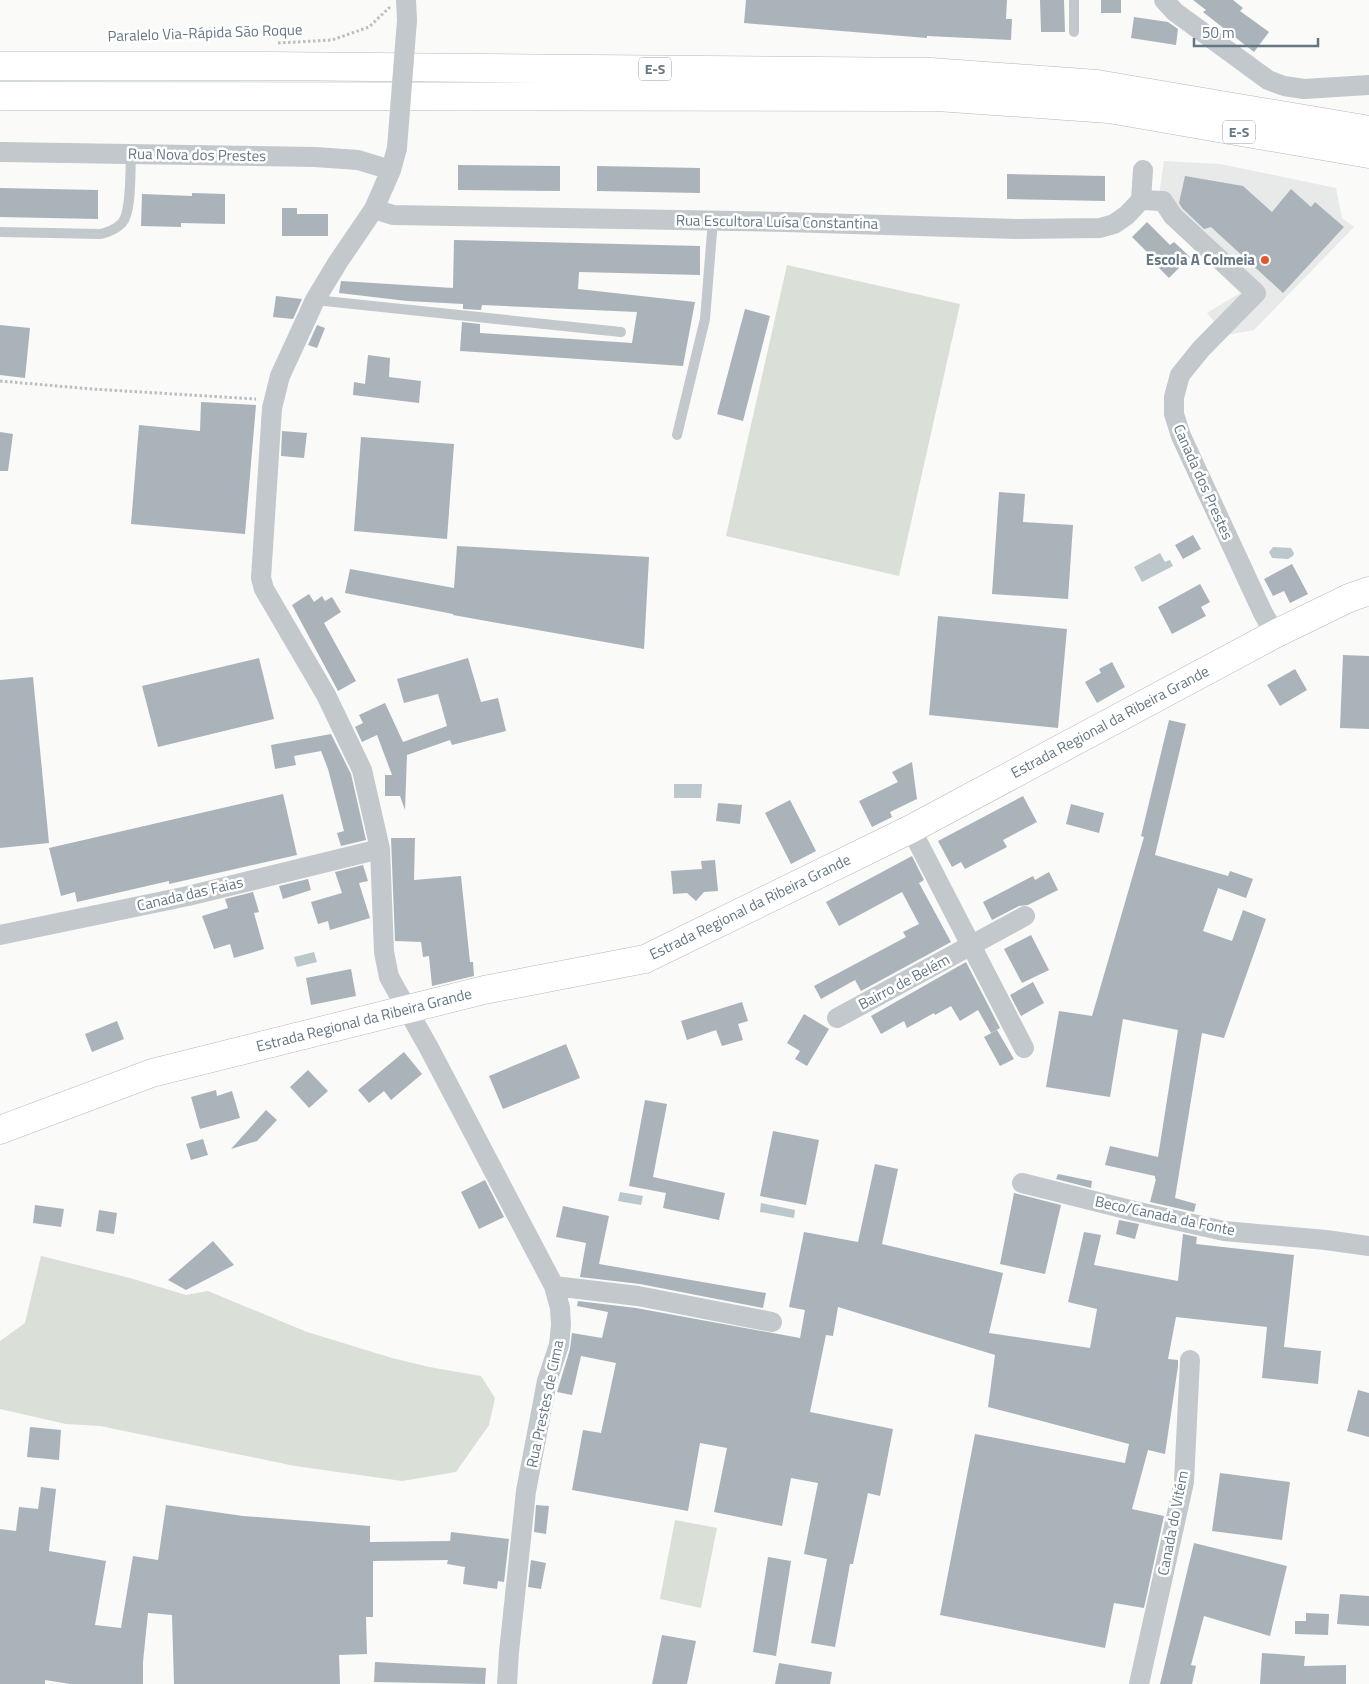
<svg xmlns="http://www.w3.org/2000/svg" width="1369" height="1684" font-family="'Titillium Web',sans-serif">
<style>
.built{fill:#e8e9e9}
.green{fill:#dadfd7}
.water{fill:#bbc7cb}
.building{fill:#aab3b9}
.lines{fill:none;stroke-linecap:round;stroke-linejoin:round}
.secondary-casing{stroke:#b3babf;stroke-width:29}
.trunk-casing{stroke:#b4b9bd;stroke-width:29}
.path{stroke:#bbbfc2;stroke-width:3;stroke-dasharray:2.5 2.5;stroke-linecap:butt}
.service{stroke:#c3c8cc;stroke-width:10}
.minor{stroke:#c3c8cc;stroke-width:20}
.secondary{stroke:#fff;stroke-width:28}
.trunk{stroke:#fff;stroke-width:28}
.minor-bridge{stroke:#c3c8cc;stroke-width:20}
.poi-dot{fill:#e4572e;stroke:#fff;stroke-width:2}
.labels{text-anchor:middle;stroke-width:5;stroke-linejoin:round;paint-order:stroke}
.shield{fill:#fff;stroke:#939fa8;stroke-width:1}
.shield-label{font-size:14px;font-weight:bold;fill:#657683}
.street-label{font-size:15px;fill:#657683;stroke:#fff}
.poi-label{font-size:15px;font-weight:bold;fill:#657683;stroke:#fff;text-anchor:end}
</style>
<rect width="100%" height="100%" fill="#fafaf8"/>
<path class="built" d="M1164 161 1220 164 1336 188 1342 218 1354 227 1254 330 1226 335 1207 313 1240 293 1157 210Z"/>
<path class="green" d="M787 265 960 304 899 576 726 536Z
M41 1256 130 1278 186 1295 208 1291 307 1332 392 1358 429 1367 481 1376 495 1398 489 1425 456 1472 402 1481 295 1466 100 1426 66 1424 0 1409V1341L25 1323Z
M675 1520 717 1528 701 1608 660 1599Z"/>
<path class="water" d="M1273 547 1291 548 1294 553 1293 556 1288 559 1272 558 1269 552Z
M1160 553 1165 562 1170 560 1173 566 1142 582 1134 567Z
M674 784H702L701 798H674Z
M314 952 317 962 297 967 294 957Z
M620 1192 643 1196 641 1205 618 1201Z
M761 1203 795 1210 794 1218 760 1212Z"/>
<path class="building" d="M746 0H1007L1006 19H1012L1011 40 927 36V38L744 23Z
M1040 0H1064L1065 32H1041Z
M1101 0H1121V13H1101Z
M1193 0H1233L1243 8 1240 11 1269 32 1254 52 1203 12 1206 10Z
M1134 17 1168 22 1178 29 1176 45 1131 38Z
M458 165 560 166V191L458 190Z
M597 166 700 168V193L597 191Z
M1007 174 1105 176V201L1007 199Z
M1185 176 1243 186 1272 212 1291 189 1311 207 1315 202 1344 227 1283 293 1211 227 1204 229 1182 208 1179 203Z
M0 188 98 190V219L0 217Z
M192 193 225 194V224L181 223V227L141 226 142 194 192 196Z
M282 208H297V214H328V236H282Z
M1147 222 1170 245 1174 242 1190 257 1169 278 1153 262 1155 260 1132 237Z
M454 240 700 246V275L579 272 578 289 695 302 683 366 460 351 462 322 480 324V333L632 343 637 312 482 305 481 310 463 309V304L407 301 339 293 341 281 453 288Z
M276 296 302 299 293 319 273 317Z
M745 309 770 316 743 421 717 414Z
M0 325 30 328 25 378 0 375Z
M317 325 325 328 317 348 308 345Z
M368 355 390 358 389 377 421 381 419 403 353 395 354 382 365 384Z
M201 402 256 405 245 534 131 524 139 425 200 431Z
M282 431 307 433 304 458 281 456Z
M0 432 13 434 8 471H0Z
M361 437 454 444 447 539 354 531Z
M999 492 1025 494 1023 522 1073 525 1068 599 992 594Z
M1193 535 1201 549 1183 559 1175 545Z
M457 546 649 557 644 649 453 615V614L345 593 350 569 454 588Z
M1292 564 1308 594 1290 603 1284 591 1273 596 1264 579Z
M1200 584 1210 602 1201 607 1206 616 1172 634 1158 607Z
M309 594 314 602 322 596 325 601 332 597 341 612 324 623 356 681 338 691 292 605Z
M938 616 1067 629 1058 728 929 715Z
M1343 655 1369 656V729L1340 728Z
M259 658 274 719 158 747 142 686Z
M468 658 481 702 498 698 506 731 452 745 450 740 407 755 405 810 400 796H385V775H392L377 735 362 742 355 727 363 723 359 715 385 703 403 742 447 726 438 694 404 703 397 679Z
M1112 662 1125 687 1097 703 1085 682 1101 673 1099 669Z
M1295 669 1307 690 1280 706 1267 685Z
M33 677 49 843 0 848V680Z
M1169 720 1186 724 1155 855 1228 876 1230 871 1253 879 1246 898 1218 888 1203 931 1232 941 1243 910 1266 919 1224 1038 1202 1033 1175 1198 1196 1204 1194 1212 1150 1202 1156 1179H1155V1176L1105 1165 1110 1146 1158 1157 1178 1030 1123 1019 1110 1097 1046 1087 1059 1011 1092 1016 1144 837 1141 836Z
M331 734 351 774 366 840 341 846 337 833 344 831 328 769 321 751 294 756 296 765 275 769 271 745Z
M912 762 917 799 890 812 892 817 872 827 859 801 898 782 892 772Z
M283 794 297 855 169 884V881L77 902 75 892 61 896 49 848Z
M1023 796 1037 822 1003 840 1007 847 965 869 961 862 952 867 938 841Z
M790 800 816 851 791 864 765 813Z
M718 803 742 805 740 824 716 821Z
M1071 804 1104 813 1099 833 1066 824Z
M391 838H415L414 880 461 876 470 962H473L474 976 432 986 429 956 423 957 421 942 395 941Z
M912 856 924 880 919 883 951 942 861 991 855 980 821 999 814 986 906 937 903 932 919 924 902 892 839 926 826 902Z
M715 860 718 891 704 892 696 901 687 893 673 894 671 871 702 869 701 861Z
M363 865 368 881 359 883 370 918 330 930 328 921 318 924 311 902 342 893 335 872Z
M1049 872 1058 890 1028 905 1019 906 992 920 983 902 1033 876 1035 880Z
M308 879 311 890 283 899 279 886Z
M253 892 259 912 254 913 264 949 234 958 230 944 214 949 202 916 228 908 225 899Z
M1031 935 1049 970 1022 983 1004 949Z
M966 962 1000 1028 991 1033 978 1010 960 1021 951 1006 935 1015 934 1013 907 1028 904 1021 881 1034 871 1016Z
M351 969 356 996 311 1005 306 978Z
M1033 982 1044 1003 1021 1016 1010 995Z
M742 1002 748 1021 738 1024 743 1040 722 1046 716 1030 687 1040 681 1021Z
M804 1014 829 1029 807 1066 795 1059 800 1051 787 1043Z
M117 1021 124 1039 92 1052 85 1034Z
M997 1030 1014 1059 1000 1066 984 1037Z
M566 1044 580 1078 503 1109 489 1076Z
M404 1052 422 1074 391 1100 384 1091 369 1103 358 1090Z
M308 1070 328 1091 309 1108 290 1087Z
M216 1090 217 1096 232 1091 240 1118 200 1129 191 1097Z
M645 1100 667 1104 653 1177 725 1193 719 1220 663 1208 666 1193 629 1186Z
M266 1110 277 1120 257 1141 231 1149Z
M773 1131 819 1140 806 1205 760 1196Z
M203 1139 208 1155 191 1160 186 1144Z
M875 1164 898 1169 882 1244 1003 1273 989 1333 1090 1348 1097 1309 1068 1302 1084 1232 1101 1235 1094 1265 1178 1281 1183 1234 1197 1237 1196 1244 1294 1255 1284 1347 1321 1351 1318 1384 1262 1378 1267 1327 1176 1317 1168 1359 1178 1360V1366L1165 1454 1148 1450 1132 1509 1164 1516 1144 1608 1114 1603 1105 1648 940 1615 975 1434 1125 1463 1129 1444 988 1407 995 1355 838 1307 833 1336 826 1335 810 1412 893 1429 880 1496 868 1493 853 1564H850L835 1647 811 1643 827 1559 804 1554 818 1483 791 1478 782 1526 714 1512 727 1448 700 1443 688 1511 572 1490 583 1430 601 1433 616 1363 581 1356 572 1395 557 1392 570 1349 572 1333 602 1338 608 1312 577 1306 578 1301 636 1308 800 1338 805 1310 789 1307 804 1232 858 1242Z
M1058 1174 1092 1181 1091 1188 1056 1179Z
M485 1180 504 1217 479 1229 461 1192Z
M1014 1193 1061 1205 1045 1274 1000 1264Z
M35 1205 64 1209 61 1227 33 1223Z
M563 1206 609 1216 599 1264 766 1293 763 1308 640 1284 580 1277 586 1243 556 1237Z
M99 1210 117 1213 114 1234 96 1231Z
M1119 1220 1139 1224 1135 1239 1116 1234Z
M213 1241 234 1265 186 1290 168 1280Z
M1358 1390 1369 1393V1437L1347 1431Z
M30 1427 61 1430 59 1460 27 1457Z
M1220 1473 1290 1482 1282 1540 1212 1531Z
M41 1487 56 1489 49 1551 106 1561 95 1625 121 1628 133 1556 158 1560 166 1505 243 1516 370 1526V1542L450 1541 451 1532 509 1539 504 1582 498 1581 497 1589 463 1584 465 1567 447 1564 448 1560 373 1561V1617H366L367 1654 339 1655 340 1684H174L172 1615 148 1613 143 1662V1684H70L45 1680V1684H0V1529L16 1531 19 1507 38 1509Z
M536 1505 549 1506 546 1534 534 1532Z
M1194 1543 1287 1566 1270 1636 1204 1616 1191 1665 1196 1666 1192 1684H1160Z
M768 1557 791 1561 776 1656 753 1652Z
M531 1560 546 1563 541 1589 528 1587Z
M1340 1594 1369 1596V1626L1337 1624Z
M1306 1613 1329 1614 1328 1635 1295 1634V1621H1306Z
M662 1635 696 1641 687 1684H652Z
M1262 1653 1305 1656 1304 1666 1346 1665V1684H1260Z
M375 1662 486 1668 485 1684 374 1682Z
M779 1663 832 1672 830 1684H775Z"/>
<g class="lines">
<g class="secondary-casing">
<path id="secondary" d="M0 1130 152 1073 484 990 645 959 911 829 1275 634 1349 598 1369 591"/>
</g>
<g class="trunk-casing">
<path id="trunk" d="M0 66H265L931 72 1097 84 1369 130
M0 96 937 97 1109 109 1369 154"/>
</g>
<path class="path" d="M278 43 332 40 369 27 390 7
M0 381 92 389 256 399"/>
<path class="service" d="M1074 0V32
M0 232 101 234C109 232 116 229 122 223 132 212 130 170 131 154
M315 300 621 332
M677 435 705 319 713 220"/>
<path class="minor" d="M406 0 407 20
M1164 0 1175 12 1268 80 1284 86 1304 89 1369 85
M397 148 391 170 374 209 338 262 315 300 280 376 272 408 261 578 264 589 326 695 362 770 380 849 384 952 389 977 429 1048 554 1286 560 1308 561 1325 559 1345 547 1381 526 1491 509 1652 507 1684
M1 152 315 157 358 160 391 170
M1141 200 1163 201 1173 216 1256 293 1201 349 1180 375 1174 397V414L1181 436 1263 613 1275 634
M374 209 393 215 786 222 1017 229 1100 228 1114 224 1127 215 1141 200 1143 170
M911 829 1024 1048
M0 935 188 896 380 849
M837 1018 1025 916
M1022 1183 1130 1210 1224 1231 1326 1240 1369 1246
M554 1286 638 1296 772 1322
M1139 1684 1184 1482 1190 1360"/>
<use href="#secondary" class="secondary"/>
<use href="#trunk" class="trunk"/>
<path class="minor-bridge" d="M397 148 407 20"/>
</g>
<circle class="poi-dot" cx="1265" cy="260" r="5"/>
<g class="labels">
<g class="shield">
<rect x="639" y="57.5" width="32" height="23" rx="4"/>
<rect x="1223" y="120.5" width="32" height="23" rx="4"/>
</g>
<g class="shield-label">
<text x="655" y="74">E-S</text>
<text x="1239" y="137">E-S</text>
</g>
<g class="street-label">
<text transform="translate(205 33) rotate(-2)" y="5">Paralelo Via-Rápida São Roque</text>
<text transform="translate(197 155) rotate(1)" y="5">Rua Nova dos Prestes</text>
<text transform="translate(777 222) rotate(1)" y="5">Rua Escultora Luísa Constantina</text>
<text transform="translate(1203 482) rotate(66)" y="5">Canada dos Prestes</text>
<text transform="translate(1110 722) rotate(-28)" y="5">Estrada Regional da Ribeira Grande</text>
<text transform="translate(190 894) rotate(-13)" y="5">Canada das Faias</text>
<text transform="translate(750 907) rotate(-26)" y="5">Estrada Regional da Ribeira Grande</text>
<text transform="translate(904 982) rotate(-28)" y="5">Bairro de Belém</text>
<text transform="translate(364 1020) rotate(-14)" y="5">Estrada Regional da Ribeira Grande</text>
<text transform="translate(1165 1216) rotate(12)" y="5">Beco/Canada da Fonte</text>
<text transform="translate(545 1404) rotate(-78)" y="5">Rua Prestes de Cima</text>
<text transform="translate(1173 1523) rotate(-79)" y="5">Canada do Vitém</text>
</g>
<g class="poi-label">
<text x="1255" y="265">Escola A Colmeia</text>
</g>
</g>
<path d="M1194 38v8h124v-8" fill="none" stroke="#657683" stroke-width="2.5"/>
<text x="1202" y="38" font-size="15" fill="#657683" stroke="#ffffff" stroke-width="4" paint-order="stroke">50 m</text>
</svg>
